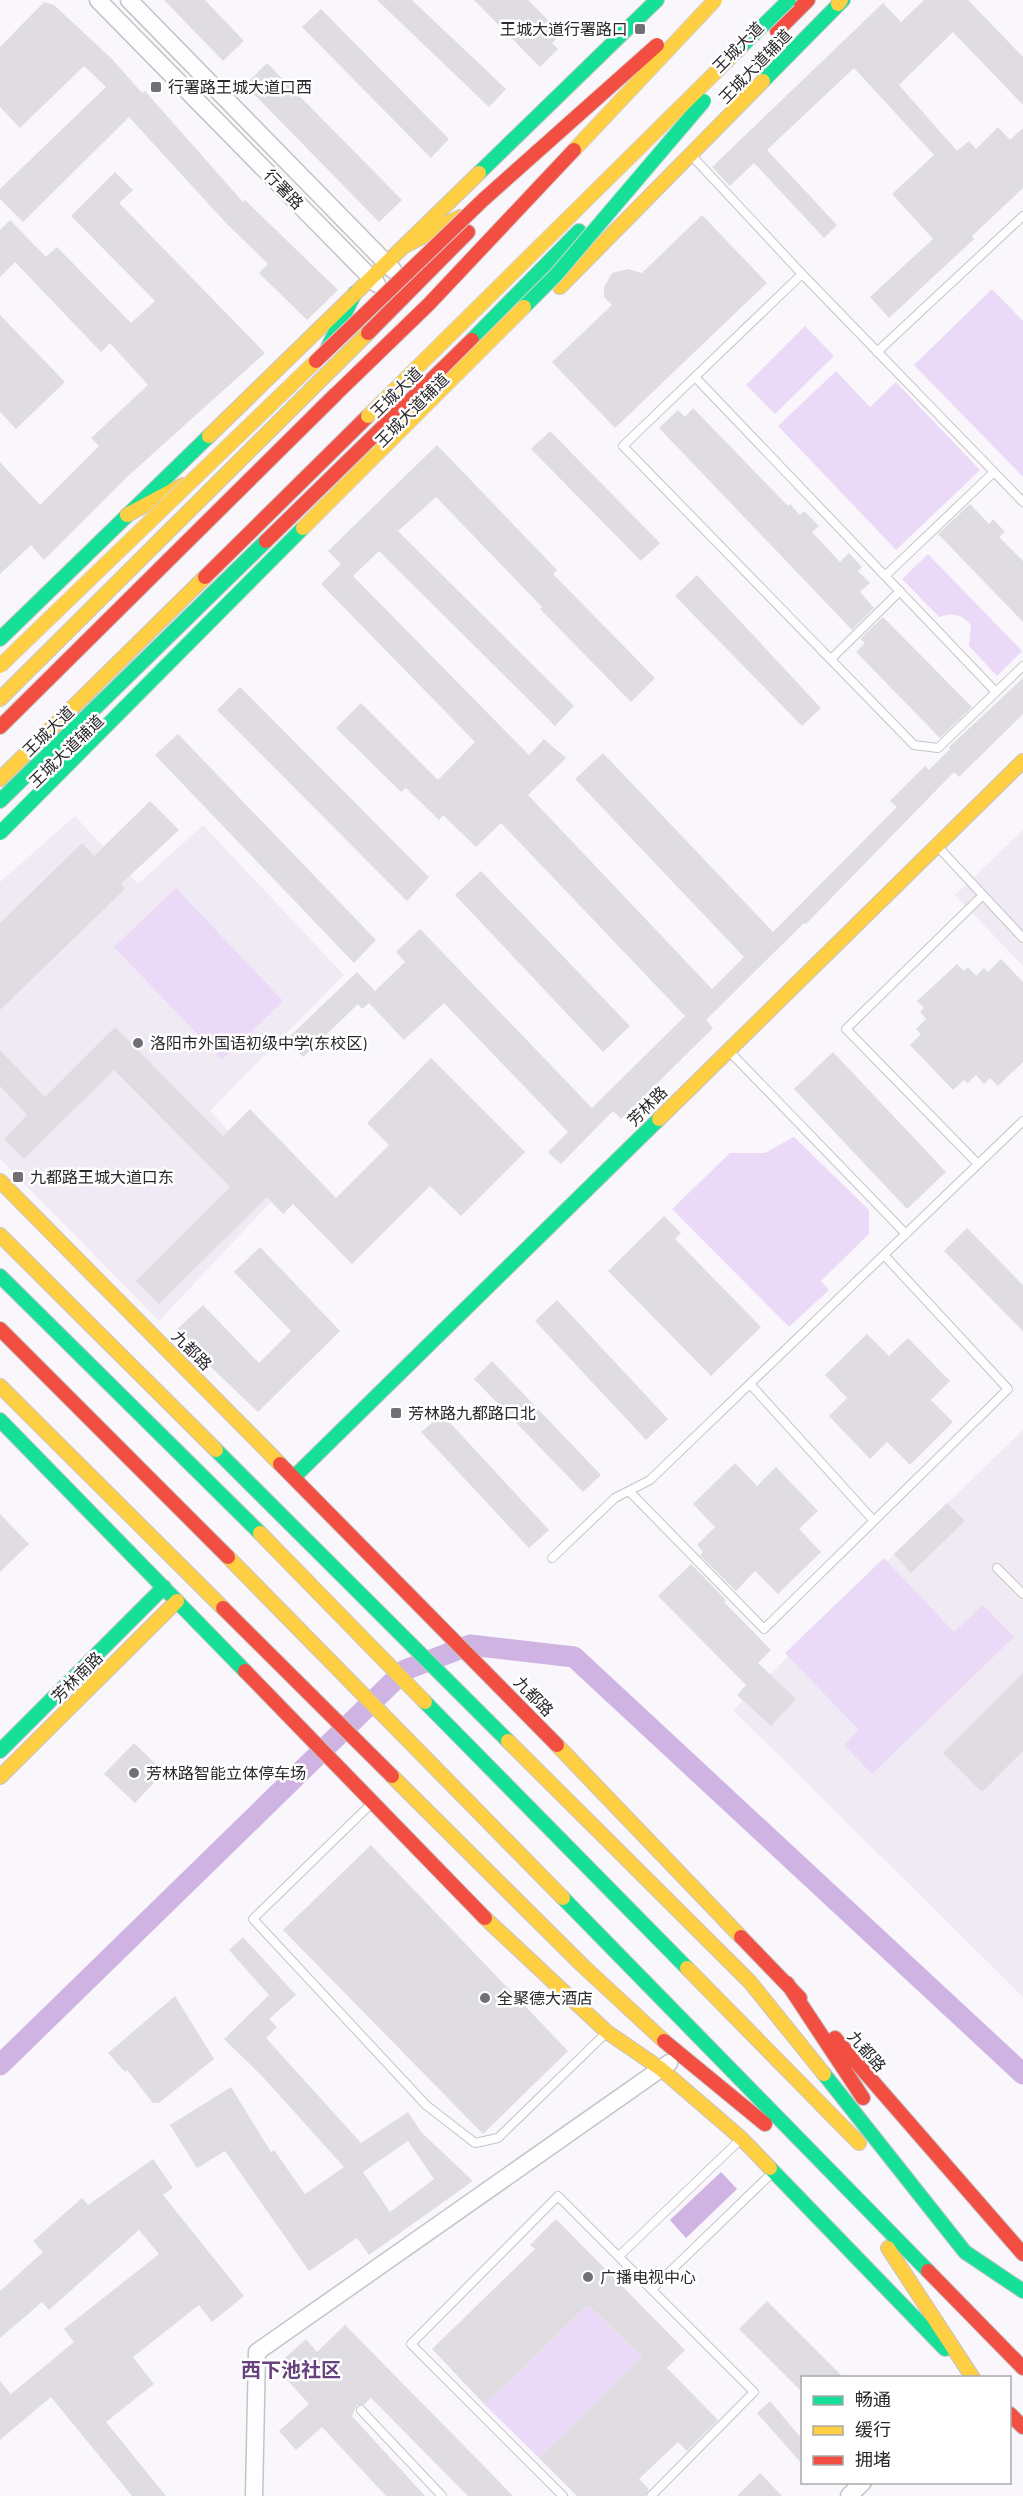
<svg xmlns="http://www.w3.org/2000/svg" width="1023" height="2496" font-family="Barlow,'Noto Sans SC',sans-serif">
<style>
.built{fill:#f0eaf5}
.green{fill:#ebdaf7}
.water{fill:#cfb4e3}
.lines{fill:none;stroke-linecap:round;stroke-linejoin:round}
.canal{stroke:#cfb4e3;stroke-width:21}
.building{fill:#dfdde1;fill-rule:evenodd}
.lane-casing{stroke:#c5c3c7;stroke-width:10}
.street-casing{stroke:#c5c3c7;stroke-width:19}
.fast-casing{stroke:#c5c3c7;stroke-width:16}
.slow-casing{stroke:#c5c3c7;stroke-width:16}
.jam-casing{stroke:#c5c3c7;stroke-width:16}
.lane{stroke:#fefeff;stroke-width:8}
.street{stroke:#fefeff;stroke-width:16}
.fast{stroke:#16e098;stroke-width:14}
.slow{stroke:#ffcf43;stroke-width:14}
.jam{stroke:#f24e42;stroke-width:14}
.fast-bridge-casing{stroke:#d7d5d8;stroke-width:16;stroke-linecap:butt}
.slow-bridge-casing{stroke:#d7d5d8;stroke-width:16;stroke-linecap:butt}
.jam-bridge-casing{stroke:#d7d5d8;stroke-width:16;stroke-linecap:butt}
.fast-bridge{stroke:#16e098;stroke-width:14}
.slow-bridge{stroke:#ffcf43;stroke-width:14}
.jam-bridge{stroke:#f24e42;stroke-width:14}
.poi-dot{fill:#737075;stroke:#fff;stroke-width:2}
.labels{text-anchor:middle;stroke-width:5;stroke-linejoin:round;paint-order:stroke}
.poi-label{font-size:16px;fill:#2a282c;stroke:#fff;text-anchor:start}
.street-label{font-size:16px;fill:#2a282c;stroke:#fff}
.quarter-label{font-size:20px;font-weight:bold;fill:#66437d;stroke:#fff}
</style>
<rect width="100%" height="100%" fill="#faf7fc"/>
<path class="built" d="M75 816 138 884 203 825 344 975 210 1111 284 1188 159 1321 0 1159V882Z
M1023 830V966L955 895Z
M1023 1430V1997L733 1710Z"/>
<path class="green" d="M992 289 1023 321V477L914 365Z
M805 326 834 356 775 414 746 385Z
M836 371 870 407 896 382 980 470 896 550 778 426Z
M928 554 1022 651 997 676 969 646 971 625C961 614 953 612 939 617L902 579Z
M176 888 283 1001 222 1060 114 947Z
M794 1137 869 1210V1234L821 1281 829 1290 789 1327 672 1209 730 1153H765Z
M884 1558 954 1632 983 1605 1014 1637 872 1774 844 1745 859 1730 785 1653Z
M588 2305 642 2357 539 2458 485 2405Z"/>
<path class="water" d="M721 2172 737 2189 686 2238 670 2220Z"/>
<g class="lines">
<path class="canal" d="M0 2065 405 1670 470 1645 574 1657 1023 2074"/>
</g>
<path class="building" d="M164 0H205L244 41 223 61Z
M377 0H412L506 89 489 107Z
M474 0H528L562 34 552 43 558 49 540 67Z
M924 0H968L1023 57V105L953 32 899 85 957 151 969 141 976 149 998 127 1010 140 1023 128V188L972 236 974 239 889 318 870 297 933 239 892 194 934 155 854 68 767 150 837 225 824 238 754 163 730 186 712 167 883 3 901 22Z
M44 2 54 5 113 60 142 93 145 91 243 202 245 200 338 290 307 320 259 273 268 264 224 221 129 117 23 222 0 199V189L106 87 84 66 20 128 0 107V47Z
M321 9 449 139 431 158 302 27Z
M267 63 402 200 379 222 245 85Z
M115 172 133 190 119 203 265 353 127 477 44 560 31 545 0 574V462L40 505 99 446 91 438 148 385 110 343 101 352 15 262 0 277V230L10 220 46 257 57 247 131 323 155 301 71 216Z
M702 215 767 283 615 428 552 362 612 305 604 297V287L612 273 628 269 642 273Z
M0 315 65 382 16 429 0 412Z
M693 408 788 506 790 504 800 515 804 511 819 526 812 532 840 562 849 553 862 567 858 571 870 583 860 592 874 608 852 630 659 428 678 410 685 417Z
M550 431 660 543 641 561 531 449Z
M437 445 557 570 553 574 655 678 631 702 540 609 542 607 436 497 398 531 574 706 555 726 379 551 353 576 529 755 544 739 566 758 528 795 712 989 744 957 575 779 603 753 773 932 897 807 890 801 925 766 929 770 950 749 949 747 1023 678V714L959 777 954 772 806 924 804 923 706 1020 713 1028 621 1119 613 1111 561 1164 548 1152 568 1132 444 1003 404 1040 369 1003 362 1009 358 1004 303 1057 286 1040 357 972 375 991 405 962 396 952 420 929 592 1108 685 1016 501 823 476 847 443 815 439 820 406 788 401 792 336 728 361 703 438 780 475 742 321 584 341 564 328 551Z
M970 504 989 524 993 519 1005 532 999 537 1023 561V622L938 534Z
M697 575 821 708 802 726 675 596Z
M883 617 972 707 940 738 856 652 865 643 860 639Z
M240 687 429 877 407 901 217 710Z
M178 734 376 940 354 963 155 755Z
M150 801 179 830 121 884 125 889 0 1010V923L82 843 94 856Z
M481 871 630 1026 603 1052 455 895Z
M1001 959 1023 982V1062L998 1086 990 1078 984 1084 976 1075 968 1083 964 1080 953 1090 910 1045 921 1034 916 1029 926 1019 920 1012 924 1008 917 1001 957 964 964 971 968 967 976 976 984 968 988 972Z
M115 1027 223 1136 250 1109 336 1198 389 1145 367 1123 431 1058 525 1152 461 1216 430 1186 352 1264 293 1204 283 1214 267 1197 159 1304 136 1281 230 1187 114 1070 24 1159 4 1139 27 1115 0 1086V1050L45 1097Z
M833 1052 946 1172 907 1209 794 1089Z
M664 1216 681 1233 675 1239 761 1327 711 1376 608 1271Z
M967 1228 1023 1285V1331L944 1251Z
M260 1247 340 1331 258 1412 174 1332 203 1305 259 1363 291 1331 234 1272Z
M557 1300 668 1419 646 1440 535 1321Z
M867 1334 889 1356 908 1338 950 1381 931 1400 953 1422 910 1465 887 1442 870 1459 829 1416 847 1398 825 1375Z
M492 1361 601 1475 583 1492 474 1379Z
M442 1414 549 1530 529 1548 421 1432Z
M735 1463 757 1486 776 1467 818 1511 799 1529 821 1552 778 1594 755 1571 736 1591 700 1555 703 1552 697 1545 715 1527 693 1504Z
M947 1503 965 1521 911 1573 894 1554Z
M0 1514 29 1544 0 1572Z
M691 1564 726 1600 724 1602 771 1650 758 1663 796 1699 771 1726 737 1695 746 1685 658 1596Z
M1023 1673V1751L982 1792 943 1753Z
M134 1743 164 1772 135 1803 104 1774Z
M371 1845 568 2051 483 2134 283 1930Z
M243 1937 296 1995 269 2019 277 2027 266 2038 361 2143 408 2112 421 2132 473 2181 369 2255 357 2238 309 2271 225 2151 197 2168 170 2125 231 2087 271 2152 274 2150 305 2194 344 2167 261 2075 224 2039 269 1995 229 1950ZM408 2141 434 2179 390 2212 363 2172Z
M175 1996 214 2059 159 2103H153L127 2070 125 2072 108 2053Z
M153 2159 173 2188 163 2195 244 2296 212 2322 199 2305 133 2357 154 2384 106 2422 166 2496H132L51 2397 0 2440V2381L11 2394 74 2342 64 2329 159 2254 139 2230 49 2310 42 2302 0 2338V2291L43 2252 33 2241 82 2198 88 2205Z
M556 2219 685 2350 667 2368 718 2420 687 2451 678 2442 639 2479 649 2489 645 2496H577L539 2458 642 2357 588 2305 485 2405 432 2349 535 2249 530 2245Z
M767 2301 844 2378H802V2392L739 2329Z
M345 2325 483 2465 513 2496H468L371 2398 364 2405H357L352 2416 425 2496H386L322 2427 296 2450 279 2431 309 2404 275 2367 306 2339 317 2352Z
M770 2401 802 2439V2464L757 2413Z
M760 2473 782 2496H737Z"/>
<g class="lines">
<g class="lane-casing">
<path id="lane" d="M692 156 802 274 1023 502
M802 274 623 446 914 745 938 748 1023 666
M877 352 1023 216
M695 377 996 692
M885 576 994 472
M831 659 900 591
M939 848 1023 938
M729 1051 906 1234
M978 1164 846 1029 983 895
M750 1384 874 1521
M629 1491 764 1629 1008 1389 884 1255
M552 1558 615 1498 650 1480 1023 1121
M997 1568 1023 1594
M370 1805 253 1919 426 2105 475 2143 498 2138 605 2034
M619 2256 741 2139
M652 2289 772 2173
M361 2410 442 2496
M563 2496 411 2344 558 2196 754 2392 651 2496"/>
</g>
<g class="street-casing">
<path id="street" d="M98 0 377 284
M129 0 393 270
M254 2496 257 2352 669 2063
M849 2496 863 2482"/>
</g>
<g class="fast-casing">
<path id="fast" d="M763 81 843 0
M479 173 657 0
M472 340 579 231
M327 349 355 293
M0 639 209 436
M0 801 266 541
M0 1276 260 1533
M0 1420 245 1671
M216 1450 508 1741
M295 1476 659 1119
M425 1702 687 1968
M0 1751 164 1587
M563 1898 928 2271
M824 2074 965 2252 1023 2291
M770 2168 945 2349"/>
</g>
<g class="slow-casing">
<path id="slow" d="M838 4 841 0
M403 247 460 217
M560 287 763 81
M209 436 479 173
M127 515 183 485
M0 699 368 333
M0 779 205 577
M659 1119 1023 761
M0 1181 280 1464
M0 1235 216 1450
M0 1386 223 1608
M260 1533 425 1702
M228 1557 563 1898
M508 1741 750 1982 824 2074
M557 1745 741 1937
M392 1776 582 1965 664 2041
M0 1777 177 1601
M485 1918 607 2032 661 2069 741 2138 770 2168
M687 1968 859 2143
M888 2248 973 2378"/>
</g>
<g class="jam-casing">
<path id="jam" d="M777 31 808 0
M368 333 468 232
M266 541 472 340
M205 577 368 416
M0 727 336 394
M0 1329 228 1557
M280 1464 557 1745
M223 1608 392 1776
M245 1671 485 1918
M741 1937 800 1998
M787 1983 863 2098
M835 2038 1023 2254
M664 2041 765 2124
M928 2271 1023 2368
M1010 2414 1023 2427"/>
</g>
<use href="#lane" class="lane"/>
<use href="#street" class="street"/>
<use href="#fast" class="fast"/>
<use href="#slow" class="slow"/>
<use href="#jam" class="jam"/>
<g class="fast-bridge-casing">
<path id="fast-bridge" d="M733 55 789 0
M524 307 556 275 704 101
M0 833 303 528"/>
</g>
<g class="slow-bridge-casing">
<path id="slow-bridge" d="M574 150 715 0
M368 416 733 55
M303 528 524 307
M0 666 316 361"/>
</g>
<g class="jam-bridge-casing">
<path id="jam-bridge" d="M316 361 483 200 657 45
M336 394 429 304 574 150"/>
</g>
<use href="#fast-bridge" class="fast-bridge"/>
<use href="#slow-bridge" class="slow-bridge"/>
<use href="#jam-bridge" class="jam-bridge"/>
</g>
<g class="poi-dot">
<rect x="634" y="23" width="12" height="12" rx="3"/>
<rect x="150" y="81" width="12" height="12" rx="3"/>
<circle cx="138" cy="1043" r="6"/>
<rect x="12" y="1171" width="12" height="12" rx="3"/>
<rect x="390" y="1407" width="12" height="12" rx="3"/>
<circle cx="134" cy="1773" r="6"/>
<circle cx="485" cy="1998" r="6"/>
<circle cx="588" cy="2277" r="6"/>
</g>
<g class="labels">
<g class="poi-label">
<text x="628" y="35" text-anchor="end">王城大道行署路口</text>
<text x="168" y="93">行署路王城大道口西</text>
<text x="150" y="1049">洛阳市外国语初级中学(东校区)</text>
<text x="30" y="1183">九都路王城大道口东</text>
<text x="408" y="1419">芳林路九都路口北</text>
<text x="146" y="1779">芳林路智能立体停车场</text>
<text x="497" y="2004">全聚德大酒店</text>
<text x="600" y="2283">广播电视中心</text>
</g>
<g class="street-label">
<text transform="translate(738 47) rotate(-45)" y="6">王城大道</text>
<text transform="translate(755 66) rotate(-46)" y="6">王城大道辅道</text>
<text transform="translate(284 189) rotate(46)" y="6">行署路</text>
<text transform="translate(396 392) rotate(-44)" y="6">王城大道</text>
<text transform="translate(412 410) rotate(-45)" y="6">王城大道辅道</text>
<text transform="translate(48 731) rotate(-44)" y="6">王城大道</text>
<text transform="translate(66 751) rotate(-44)" y="6">王城大道辅道</text>
<text transform="translate(647 1106) rotate(-45)" y="6">芳林路</text>
<text transform="translate(192 1350) rotate(45)" y="6">九都路</text>
<text transform="translate(77 1677) rotate(-45)" y="6">芳林南路</text>
<text transform="translate(534 1696) rotate(46)" y="6">九都路</text>
<text transform="translate(867 2051) rotate(49)" y="6">九都路</text>
</g>
<g class="quarter-label">
<text x="291" y="2377">西下池社区</text>
</g>
</g>
<rect x="801" y="2376" width="210" height="108" fill="#ffffff" stroke="#aaa9ab" stroke-width="1.5"/>
<rect x="813" y="2396" width="30" height="9" fill="#16e098" stroke="#aaa9ab" stroke-width="1.5"/>
<text x="855" y="2406" font-size="18" fill="#2a282c">畅通</text>
<rect x="813" y="2426" width="30" height="9" fill="#ffcf43" stroke="#aaa9ab" stroke-width="1.5"/>
<text x="855" y="2436" font-size="18" fill="#2a282c">缓行</text>
<rect x="813" y="2456" width="30" height="9" fill="#f24e42" stroke="#aaa9ab" stroke-width="1.5"/>
<text x="855" y="2466" font-size="18" fill="#2a282c">拥堵</text>
</svg>
